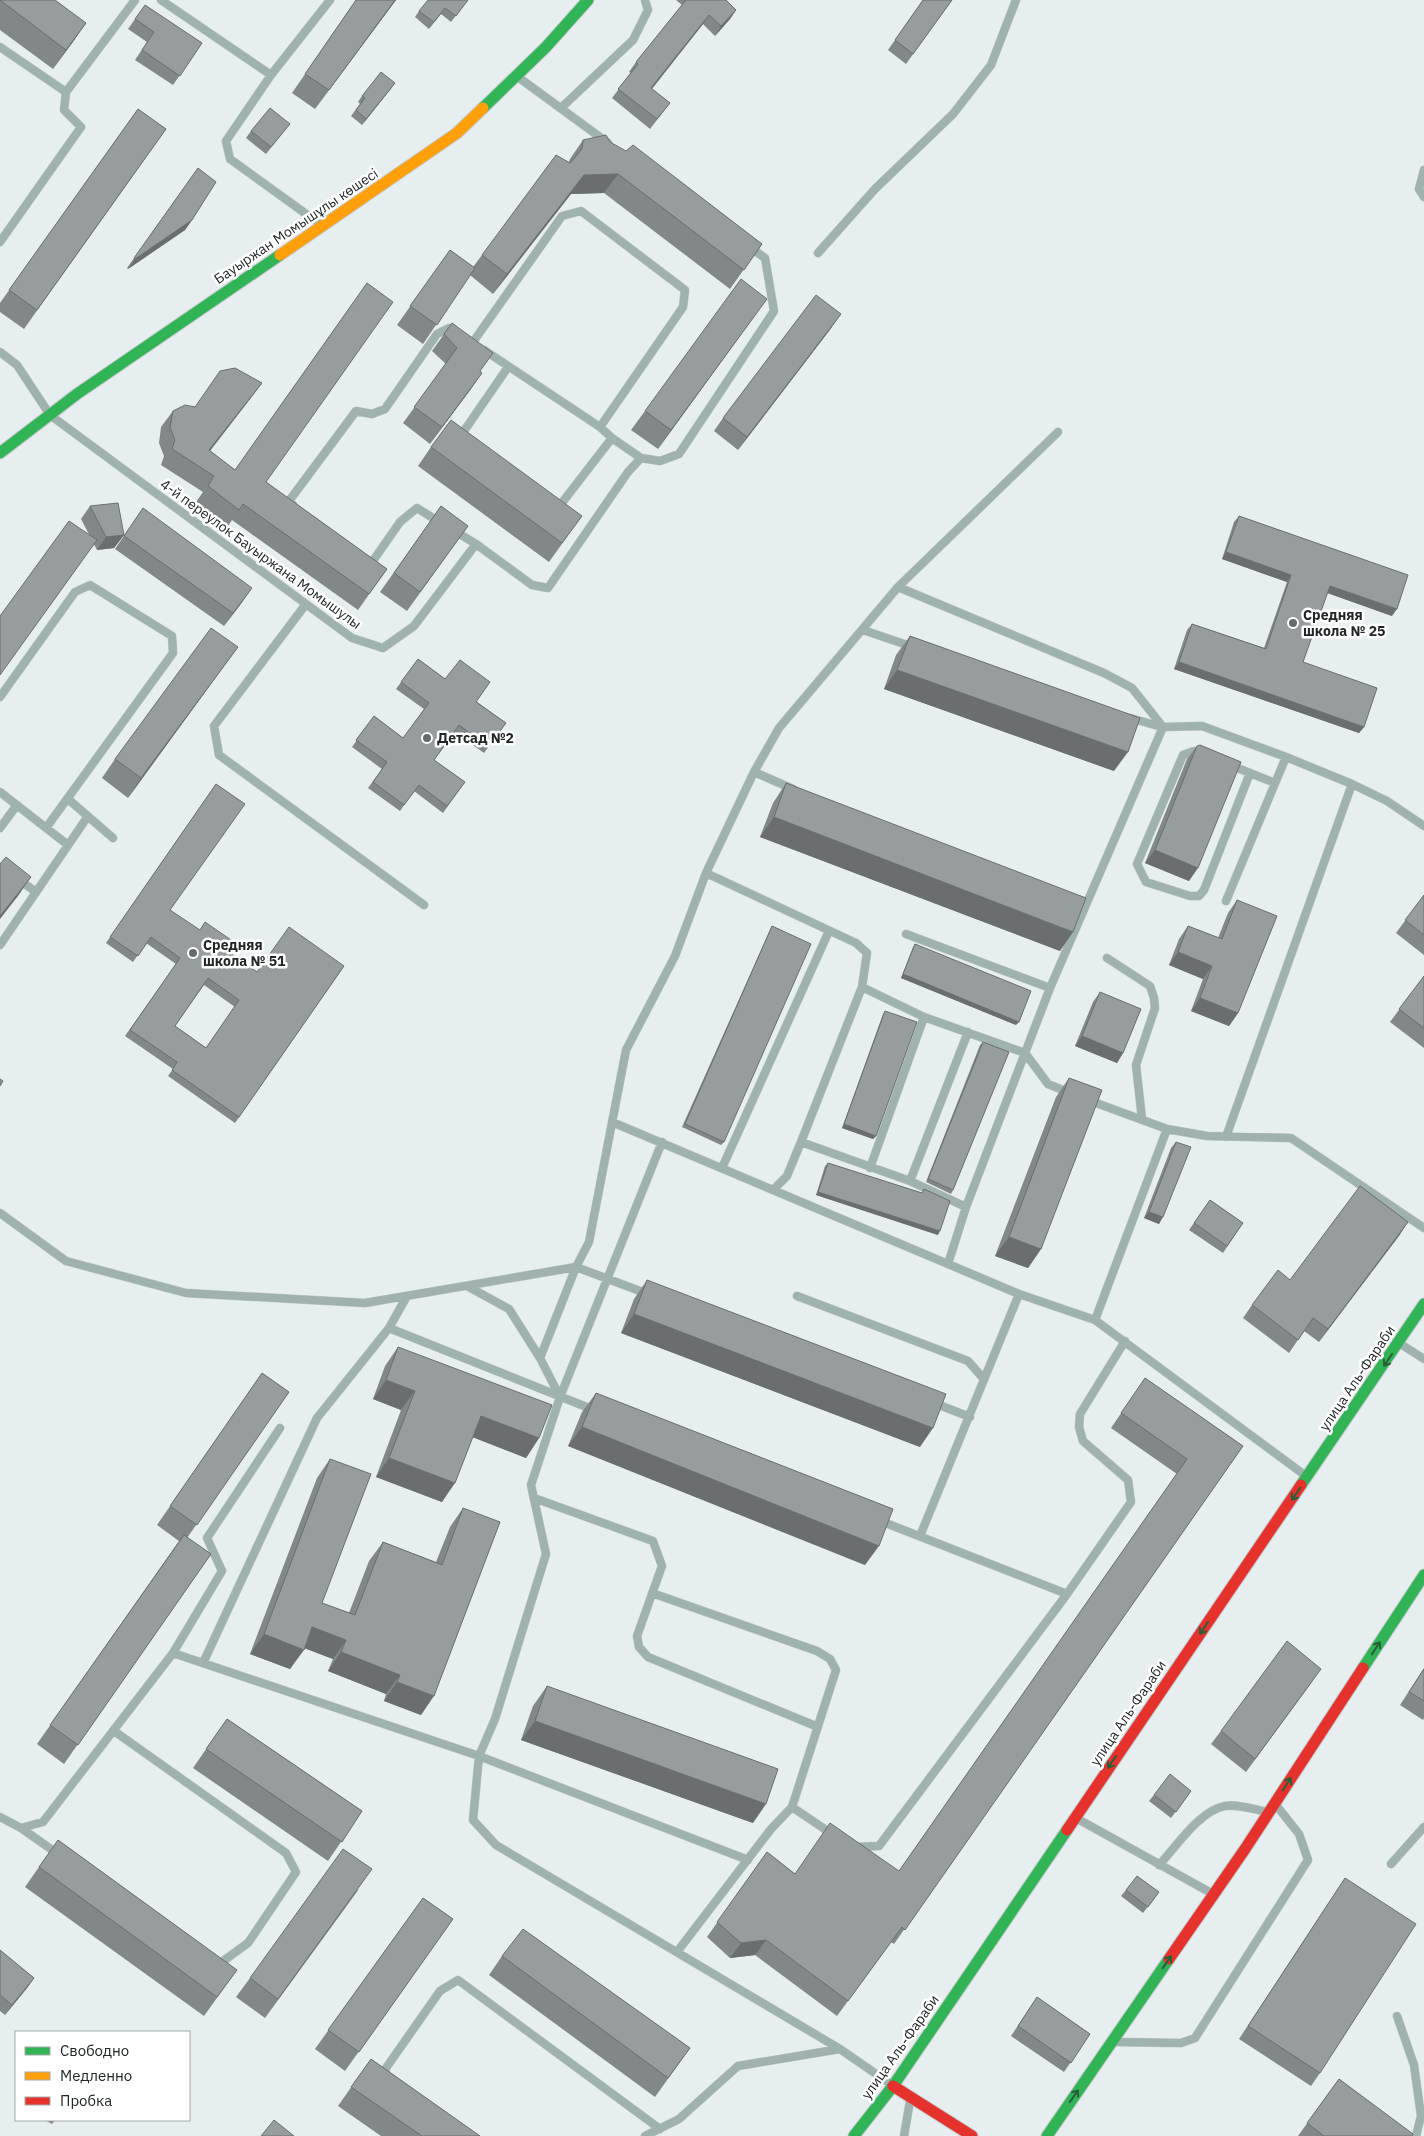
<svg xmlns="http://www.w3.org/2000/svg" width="1424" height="2136" font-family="'IBM Plex Sans',sans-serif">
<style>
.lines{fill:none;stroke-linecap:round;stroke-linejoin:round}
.lane-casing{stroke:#c3c9ca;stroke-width:9}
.fast-casing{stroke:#c3c9ca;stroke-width:13}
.slow-casing{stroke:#c3c9ca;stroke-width:13}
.jam-casing{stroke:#c3c9ca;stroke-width:13}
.lane{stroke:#9fb2af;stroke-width:8}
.fast{stroke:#30b455;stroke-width:11}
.slow{stroke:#ff9f0a;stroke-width:11}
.jam{stroke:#e5322d;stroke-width:11}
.wall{fill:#828789;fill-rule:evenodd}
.shaded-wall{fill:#6a6e6f}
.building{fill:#979d9f;stroke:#6a6e6f;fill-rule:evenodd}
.oneway{stroke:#275f39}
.poi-dot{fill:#666c6d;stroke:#fff;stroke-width:2}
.labels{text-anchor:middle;stroke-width:5;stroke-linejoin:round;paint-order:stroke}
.street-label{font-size:14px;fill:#212627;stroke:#fff}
.poi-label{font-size:14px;font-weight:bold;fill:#212627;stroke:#fff;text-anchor:start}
</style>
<rect width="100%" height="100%" fill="#e6eeef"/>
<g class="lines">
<g class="lane-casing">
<path id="lane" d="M161 0 271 75
M0 47 66 92
M518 77 608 143
M561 108 633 40 648 10 645 0
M1424 170 1419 189 1424 197
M320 224 230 159 226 141 271 75 330 0
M0 242 81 127 64 110 66 92 135 0
M818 253 875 189 953 114 991 65 1016 0
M473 342 562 216 581 211 685 290 683 307 600 427
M484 350 600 427 612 438 641 458
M0 352 17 365 50 415 352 638 383 648 414 626 476 544 532 585 548 588 628 472 641 458 660 461 679 454 774 311 765 258 748 246
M464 438V431L508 367
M293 505 289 501 356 411 372 414 385 409 437 334 449 328 456 332
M554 507 561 504 612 438
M453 530 476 544
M367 563 370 565 400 522 417 508 441 523
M898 587 1058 432
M306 604 214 726 219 755 424 905
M863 630 913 647
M0 697 75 592 90 585 172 636 173 653 46 828
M1130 718 1162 727
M1201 754 1194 751 1183 755 1137 864 1146 882 1190 896H1199L1204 890 1250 773
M1230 765 1275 783
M754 772 793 789
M0 792 68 845
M68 799 113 838
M0 828 17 805
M706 873 856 943 867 953 862 987 801 1142 787 1176 773 1190
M18 879 36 892
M1226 901 1286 757
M906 934 1050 988
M0 945 88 816
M1107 958 1150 986 1154 998 1155 1008 1136 1065 1142 1119
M862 987 924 1017 1025 1053 966 1207 948 1264
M1070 1093 1048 1084 1025 1053 1050 988 1163 727 1202 726 1286 757 1352 784 1387 801 1424 826
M1088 1100 1167 1129 1207 1136 1291 1138 1424 1228
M612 1122 1019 1294 1095 1320 1306 1476
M1226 1137 1352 784
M801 1142 910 1181 968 1032
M722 1168 829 931
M870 1168 924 1017
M910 1181 966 1207
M0 1213 66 1261 186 1293 365 1303 576 1267 648 1294
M467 1286 509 1309 540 1358
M797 1296 968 1361 983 1378
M1095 1320 1167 1129
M389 1328 594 1410
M1399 1343 1424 1359
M560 1397 662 1142
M934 1403 970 1417
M534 1498 653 1541 662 1566 637 1636 639 1647 648 1657 818 1727
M878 1520 1067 1594
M920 1536 1019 1294
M652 1593 817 1651 830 1659 836 1670 792 1807
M173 1653 479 1756 748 1860
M203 1663 317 1418 389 1328 407 1296
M114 1731 286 1853 296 1872 248 1943 219 1964 216 1962
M0 1817 21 1828 43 1822 173 1653 222 1571 207 1538 280 1428
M1076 1818 1213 1894
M21 1828 58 1854
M855 1847 879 1846 1067 1594 1131 1502 1128 1480 1083 1441 1079 1427 1080 1414 1125 1341
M1391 1864 1424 1827
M1159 1865C1176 1847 1200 1810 1225 1806 1238 1804 1253 1809 1267 1812
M677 1952 771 1829 792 1807 832 1834
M1397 2016 1414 2065 1421 2116 1416 2136
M1116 2042 1181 2043 1195 2038 1308 1860 1299 1834 1276 1805
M385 2079 386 2068 440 1991 458 1980 660 2129
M892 2085 840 2049 496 1845 473 1820 479 1756 495 1719 546 1554 531 1485 560 1397 540 1358 576 1267 589 1242 626 1050 675 956 706 873 754 772 779 728 898 587 1104 673 1132 688 1163 727
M645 2136 679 2119 738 2066 840 2049
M904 2136 910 2101"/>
</g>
<g class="fast-casing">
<path id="fast" d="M483 108 546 47 588 0
M0 453 77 394 280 255
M1301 1485 1424 1304
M1363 1668 1424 1575
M854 2136 893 2086 1067 1830
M1047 2136 1169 1959"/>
</g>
<g class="slow-casing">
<path id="slow" d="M280 255 457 133 483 108"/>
</g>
<g class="jam-casing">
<path id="jam" d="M1067 1830 1301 1485
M1169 1959 1245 1849 1363 1668
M893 2086 972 2136"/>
</g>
<use href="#lane" class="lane"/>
<use href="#fast" class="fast"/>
<use href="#slow" class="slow"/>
<use href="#jam" class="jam"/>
</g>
<path class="wall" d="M0 0 86 23 53 69 0 30Z
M356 0H396L315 109 292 93Z
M468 0 451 22 441 14 429 29 415 17 419 11Z
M676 0H726L736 10 730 19 715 36 703 24 652 89 670 103 650 129 612 98 631 73 629 72 636 62 682 5Z
M923 0H952L906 64 888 50Z
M145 5 202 43 173 85 135 60 147 42 128 29Z
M395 83 362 125 351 116 360 104 358 102 362 96Z
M138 109 166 129 24 329 0 312V303Z
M285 130 266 154 246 138 251 131Z
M583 140 610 142 762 244 730 289 604 193 571 194 493 294 470 275 423 344 397 325 450 250 473 267 482 255 569 162 570 159Z
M198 168 192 220 185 230 128 269 127 268Z
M753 318 658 449 631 430 645 411Z
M452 323 480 371 482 373 430 444 403 423 446 364 432 351Z
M832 327 738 450 714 431 723 418Z
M262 383 250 399 210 451 235 470 266 482 387 569 358 610 232 520 228 526 196 502 203 492 161 465 164 456 159 443 161 427 173 411 195 407Z
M431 447 582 516 549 562 418 466Z
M90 506 124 535 114 548 97 550 81 519Z
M441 506 468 526 407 611 380 592Z
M143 508 243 601 224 626 115 549Z
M1239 516 1392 616 1327 593 1303 662 1364 727 1359 733 1174 669 1187 630 1192 624 1264 648 1287 582 1222 559 1234 522Z
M910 636 1114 771 884 689 896 655Z
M238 647 128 798 102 778 115 759Z
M418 659 506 723 484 753 455 732 434 760 465 782 443 813 414 791 400 811 368 788 382 769 352 747 374 716 403 738 424 709 396 689Z
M1197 746 1189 881 1145 863 1187 759Z
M786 783 1060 951 760 837 773 803Z
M216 784 170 910 257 972 344 966 235 1123 168 1076 173 1069 125 1036 176 964 146 943 133 962 106 943ZM204 985 235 1007 206 1048 175 1026Z
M1424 895V955L1396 933Z
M1237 900 1238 1013 1229 1026 1191 1011 1203 979 1169 965 1179 939 1188 926 1218 938 1228 913Z
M772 926 724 1142 721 1145 682 1127 770 930Z
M915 944 1016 1025 901 978 913 947Z
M1424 976V1048L1390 1022Z
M1100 992 1123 1053 1117 1063 1075 1046 1093 1002Z
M885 1011 876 1136 873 1139 842 1128 883 1014Z
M983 1042 953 1190 951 1194 926 1182 980 1045Z
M1069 1078 1041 1249 1028 1268 995 1256 1056 1097Z
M1176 1142 1159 1224 1144 1218 1171 1148Z
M828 1163 922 1193 924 1189 938 1235 816 1195 825 1166Z
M1210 1200 1243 1223 1223 1253 1189 1230Z
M1408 1222 1319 1342 1304 1331 1289 1353 1243 1318 1252 1305 1290 1280Z
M647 1280 920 1447 621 1333 634 1299Z
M398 1347 539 1438 526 1458 473 1437 442 1502 376 1477 401 1410 373 1399 385 1366Z
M262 1373 289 1392 187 1538 211 1554 64 1764 37 1744 179 1541 157 1525Z
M1145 1378 1243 1446 894 1944 891 1942 837 2016 755 1955 730 1958 707 1937 767 1852 795 1874 899 1871 1177 1474 1111 1428Z
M596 1393 865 1565 568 1446 582 1412Z
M330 1459 322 1603 349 1613 369 1561 383 1542 436 1562 450 1527 463 1508 421 1715 384 1701 386 1694 328 1671 333 1659 304 1648 290 1669 250 1654 317 1478Z
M1424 1668V1718L1423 1720 1400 1705Z
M1312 1682 1246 1772 1211 1744 1221 1731Z
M547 1686 753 1823 521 1740 533 1706Z
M227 1719 362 1811 328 1861 193 1768Z
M1191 1791 1171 1818 1149 1801 1154 1795Z
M58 1840 237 1970 204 2016 25 1887Z
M1345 1878 1320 2073 1311 2086 1239 2039Z
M359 1889 265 2018 236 1997 250 1978Z
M1126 1890 1159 1892 1143 1913 1121 1896Z
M423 1898 453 1919 345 2071 315 2049Z
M0 1950 34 1978 27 1988 5 2015 0 2011Z
M502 1956 690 2048 655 2097 489 1975Z
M1037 1997 1090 2034 1064 2072 1011 2036Z
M371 2059 480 2136H381L338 2106Z
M1339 2079 1412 2136H1298Z
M45 2120H55L52 2124Z"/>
<path class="shaded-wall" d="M395 0H396L315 109 329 90Z
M736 10 730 19 715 36 721 26Z
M709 15 703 24 645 97 651 88Z
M86 23 73 42 53 69 66 50Z
M395 83 390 90 362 125 366 119Z
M618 174 604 193 571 194 493 294 507 274 584 175Z
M192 220 185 230 128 269 135 259Z
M767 299 753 318 658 449 671 430Z
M841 314 832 327 738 450 747 437Z
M482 373 471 389 430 444 442 427Z
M262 383 250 399 198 466 209 450Z
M124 535 114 548 97 550 106 537Z
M1226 552 1291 575 1287 582 1222 559Z
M1330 586 1397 609 1392 616 1325 592Z
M252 588 243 601 224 626 233 613Z
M238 647 224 666 128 798 141 778Z
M1179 662 1364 727 1359 733 1174 669Z
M897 670 1128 752 1114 771 884 689Z
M774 817 1073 932 1060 951 760 837Z
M1155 850 1198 868 1189 881 1145 863Z
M31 877 18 896 0 919V916Z
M1178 952 1212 966 1203 979 1169 965Z
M903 974 1019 1022 1016 1025 901 978Z
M1200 998 1238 1013 1229 1026 1191 1011Z
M1082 1036 1123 1053 1117 1063 1075 1046Z
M844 1124 876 1136 873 1139 842 1128Z
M818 1192 940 1231 938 1235 816 1195Z
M1149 1212 1163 1217 1159 1224 1144 1218Z
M1408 1222 1399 1236 1319 1342 1328 1329Z
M1009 1237 1041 1249 1028 1268 995 1256Z
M634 1314 933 1428 920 1447 621 1333Z
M386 1380 415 1391 401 1410 373 1399Z
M481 1416 539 1438 526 1458 467 1435Z
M582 1427 879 1546 865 1565 568 1446Z
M389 1458 455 1483 442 1502 376 1477Z
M312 1627 346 1640 333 1659 299 1646Z
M264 1634 304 1650 290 1669 250 1654Z
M341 1652 400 1675 386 1694 328 1671Z
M397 1682 434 1696 421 1715 384 1701Z
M535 1721 766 1804 753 1823 521 1740Z
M766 1940 755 1955 730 1958 741 1943Z
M34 1978 27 1988 5 2015 12 2005Z"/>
<path class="building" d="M0 0H55L86 23 66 50Z
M356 0H395L329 90 305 74Z
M428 0H468L456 16 445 8 434 22 419 11Z
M686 0H726L736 10 721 26 709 15 651 88 670 103 657 119 618 89 638 64 636 62Z
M923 0H952L913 54 895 40Z
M145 5 202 43 180 76 142 50 154 32 135 19Z
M381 72 395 83 366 119 356 110 365 98 362 96Z
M270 108 290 124 271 147 251 131Z
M138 109 166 129 37 310 9 290Z
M606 135 610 142 626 151 633 145 762 244 744 270 618 174 584 175 507 274 482 255 556 155 570 163 582 149 583 140Z
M198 168 216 182 192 220 135 259 134 258Z
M450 250 475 268 437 325 410 306Z
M741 279 767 299 671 430 645 411Z
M367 283 393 302 266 482 387 569 369 594 243 504 239 510 208 486 214 476 172 449 175 440 170 427 173 411 185 405 195 407 220 371 235 368 262 383 209 450 235 470Z
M816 295 841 314 747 437 723 418Z
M452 323 493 353 480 371 482 373 442 427 414 407 457 348 444 334Z
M451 420 582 516 562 543 431 447Z
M118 503 124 535 106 537 90 506Z
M441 506 468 526 420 592 394 573Z
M143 508 252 588 233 613 124 536Z
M1239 516 1408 575 1397 609 1330 586 1303 662 1377 688 1364 727 1179 662 1192 624 1266 649 1291 575 1226 552Z
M69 521 97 540 0 675V616Z
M211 628 238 647 141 778 115 759Z
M910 636 1140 718 1128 752 897 670Z
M418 659 445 679 460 660 490 682 476 702 506 723 488 747 459 725 434 760 465 782 447 806 419 785 404 805 373 782 387 762 356 740 374 716 403 738 429 703 401 682Z
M1200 745 1241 762 1198 868 1155 850 1197 746Z
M786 783 1086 898 1073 932 774 817Z
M216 784 245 804 170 910 200 930 205 922 234 942 227 951 257 972 289 927 344 966 239 1117 172 1070 177 1062 130 1030 180 958 151 937 138 956 110 937ZM208 978 239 1000 206 1048 175 1026Z
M6 857 31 877 0 916V864Z
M1424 895V935L1405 920Z
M1237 900 1277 916 1238 1013 1200 998 1212 966 1178 952 1188 926 1222 939Z
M772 926 811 944 724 1142 685 1124Z
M915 944 1031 991 1019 1022 903 974Z
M1424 976V1028L1399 1009Z
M1100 992 1141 1009 1123 1053 1082 1036Z
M885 1011 917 1022 876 1136 844 1124Z
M983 1042 1009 1052 953 1190 928 1179Z
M1069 1078 1102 1090 1041 1249 1009 1237Z
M0 1079 3 1081 0 1086Z
M1176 1142 1191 1147 1163 1217 1149 1212Z
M828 1163 922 1193 924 1189 950 1201 940 1231 818 1192Z
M1360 1186 1408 1222 1328 1329 1313 1318 1298 1340 1252 1305 1278 1270 1290 1280Z
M1210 1200 1243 1223 1227 1246 1194 1223Z
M647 1280 946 1394 933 1428 634 1314Z
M398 1347 552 1405 539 1438 481 1416 455 1483 389 1458 415 1391 386 1380Z
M262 1373 289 1392 197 1525 170 1506Z
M1145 1378 1243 1446 905 1930 902 1927 848 2001 766 1940 741 1943 717 1922 767 1852 795 1874 830 1823 899 1871 1187 1459 1121 1413Z
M596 1393 893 1509 879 1546 582 1427Z
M330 1459 371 1474 322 1603 355 1615 383 1542 442 1565 463 1508 500 1522 434 1696 397 1682 400 1675 341 1652 346 1640 312 1627 304 1650 264 1634Z
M184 1535 211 1554 78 1745 50 1725Z
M1287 1641 1321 1669 1255 1759 1221 1731Z
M1424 1669V1701L1409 1692Z
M547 1686 778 1769 766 1804 535 1721Z
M227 1719 362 1811 342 1842 206 1749Z
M1170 1774 1191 1791 1176 1812 1154 1795Z
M58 1840 237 1970 217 1997 39 1867Z
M343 1849 372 1869 278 1999 250 1978Z
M1137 1876 1159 1892 1148 1907 1126 1890Z
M1345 1878 1416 1924 1320 2073 1248 2026Z
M423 1898 453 1919 359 2052 328 2030Z
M523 1929 690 2048 668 2078 502 1956Z
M0 1950 34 1978 12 2005 0 1995Z
M1037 1997 1090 2034 1071 2063 1018 2026Z
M371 2059 480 2136H422L351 2087Z
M1339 2079 1413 2134 1412 2136H1324L1307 2123Z
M274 2120 294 2136H261Z"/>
<defs><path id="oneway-shaft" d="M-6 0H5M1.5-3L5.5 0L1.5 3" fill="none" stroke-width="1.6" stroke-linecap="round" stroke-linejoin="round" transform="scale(1.25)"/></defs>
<g class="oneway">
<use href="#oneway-shaft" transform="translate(1388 1360) rotate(124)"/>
<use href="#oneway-shaft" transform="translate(1296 1494) rotate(124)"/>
<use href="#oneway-shaft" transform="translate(1204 1628) rotate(124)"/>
<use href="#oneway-shaft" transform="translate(1376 1648) rotate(-57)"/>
<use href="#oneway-shaft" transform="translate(1112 1762) rotate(124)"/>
<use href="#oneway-shaft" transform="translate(1287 1784) rotate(-57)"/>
<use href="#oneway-shaft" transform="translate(1167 1962) rotate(-55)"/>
<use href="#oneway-shaft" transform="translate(1074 2096) rotate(-55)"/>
</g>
<g class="poi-dot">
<circle cx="1293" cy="623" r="5"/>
<circle cx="427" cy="738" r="5"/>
<circle cx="193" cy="953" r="5"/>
</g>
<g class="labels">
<g class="street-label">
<text transform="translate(296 226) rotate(-34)" y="5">Бауыржан Момышұлы көшесі</text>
<text transform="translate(261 554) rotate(36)" y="5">4-й переулок Бауыржана Момышулы</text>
<text transform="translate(1357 1378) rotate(-56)" y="5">улица Аль-Фараби</text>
<text transform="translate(1128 1713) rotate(-56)" y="5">улица Аль-Фараби</text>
<text transform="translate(900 2047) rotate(-55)" y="5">улица Аль-Фараби</text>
</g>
<g class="poi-label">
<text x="1303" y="620">Средняя<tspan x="1303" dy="16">школа № 25</tspan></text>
<text x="437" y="743">Детсад №2</text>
<text x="203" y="950">Средняя<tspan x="203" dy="16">школа № 51</tspan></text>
</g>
</g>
<rect x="15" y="2031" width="175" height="90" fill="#ffffff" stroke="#a6a8a9"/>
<rect x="25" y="2047" width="25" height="8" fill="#30b455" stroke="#a6a8a9"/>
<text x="60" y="2056" font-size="15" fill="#212627">Свободно</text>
<rect x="25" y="2072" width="25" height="8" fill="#ff9f0a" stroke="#a6a8a9"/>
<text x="60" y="2081" font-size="15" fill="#212627">Медленно</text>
<rect x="25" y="2097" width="25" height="8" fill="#e5322d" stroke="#a6a8a9"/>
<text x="60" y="2106" font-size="15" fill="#212627">Пробка</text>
</svg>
